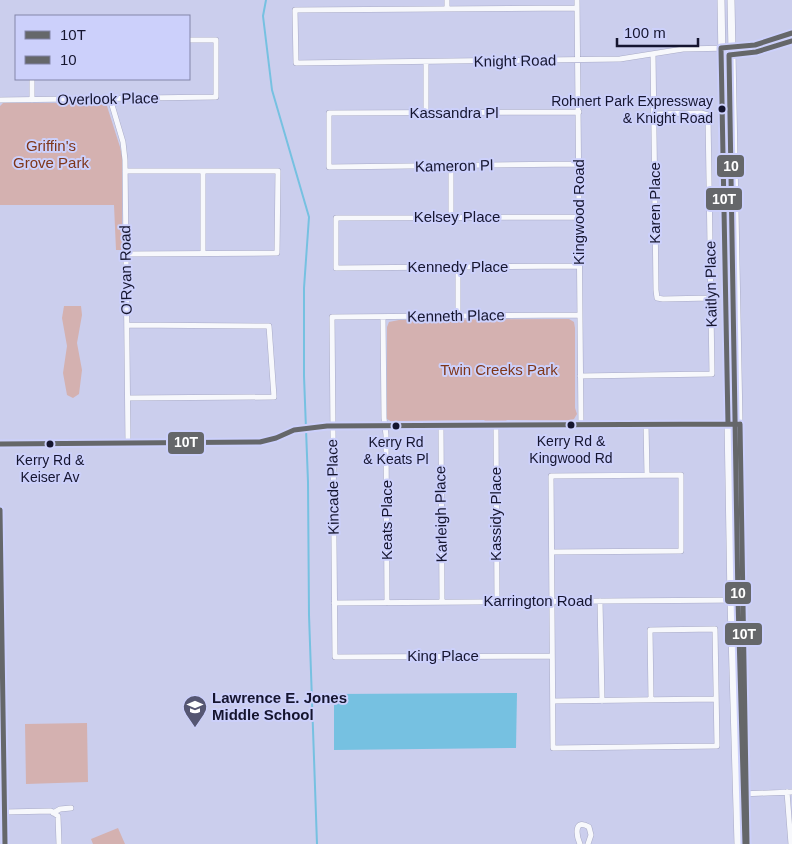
<svg xmlns="http://www.w3.org/2000/svg" width="792" height="844" font-family="Arial,sans-serif">
<style>
.green{fill:#d4b1b0}
.water{fill:#76c1e1}
.lines{fill:none;stroke-linecap:round;stroke-linejoin:round}
.stream{stroke:#76c1e1;stroke-width:2}
.street-casing{stroke:#a9abc6;stroke-width:6}
.secondary-casing{stroke:#a9abc6;stroke-width:8}
.street{stroke:#f7f8fc;stroke-width:5}
.secondary{stroke:#f7f8fc;stroke-width:7}
.bus-1-casing{stroke:#ccd0fb;stroke-width:9}
.bus-2-casing{stroke:#ccd0fb;stroke-width:9}
.bus-1{stroke:#65676a;stroke-width:5}
.bus-2{stroke:#65676a;stroke-width:5}
.bus-dot{fill:#15152f;stroke:#ccd0fb;stroke-width:2}
.labels{text-anchor:middle;stroke-width:4;stroke-linejoin:round;paint-order:stroke}
.bus-label{font-size:14px;fill:#15152f;stroke:#ccd0fb}
.street-label{font-size:15px;fill:#15152f;stroke:#ccd0fb}
.park-label{font-size:15px;fill:#7f3619;stroke:#ccd0fb}
.poi-label{font-size:15px;font-weight:bold;fill:#15152f;stroke:#ccd0fb;text-anchor:start}
.line-badge{stroke:#ccd0fb;stroke-width:2}
.badge-label{font-size:14px;text-anchor:middle;font-weight:bold;fill:#fff}
</style>
<rect width="100%" height="100%" fill="#cbceed"/>
<path class="green" d="M101 101 106 103 120 147 122 156V250H116L114 205H0V106L3 103H98Z
M64 306H81L82 315 77 343 82 370 79 394 73 398 67 395 63 373 67 346 62 318Z
M569 319 574 322 575 328V408L577 414 574 419 568 421 507 420 505 422H486L484 420 399 421 394 423 387 419 386 413 387 411V327L389 322 399 320Z
M87 723 88 782 26 784 25 724Z
M118 828 125 844H93L91 839Z"/>
<path class="water" d="M517 693 516 748 334 750V694Z"/>
<g class="lines">
<path class="stream" d="M266 0 263 16 272 90 309 217 304 288V376L308 482 309 615 317 844"/>
<g class="street-casing">
<path id="street" d="M447 0V9
M577 0 581 425
M577 8 295 10 296 63 620 59 683 49 732 48 755 45 792 33
M653 54 656 290 657 298 663 299 711 298
M32 79V100
M112 98V105L123 142 125 160 128 443
M0 100 216 97V40H189
M426 113V62
M578 164 329 167V113L579 112
M451 166V217
M125 171H278L277 253 126 254
M203 171V253
M579 217 336 218V268L579 266
M458 267V316
M383 317 384 418 386 435 387 603
M127 325 269 326 274 397 128 398
M580 376 712 374 708 115 701 113 655 114
M646 424 647 475
M441 426 442 602
M496 426 497 602
M0 444 260 442 276 438 294 430 327 426 740 424
M0 510 5 844
M552 552 681 551V475L551 476 553 748 717 746 715 629 650 630 651 700
M600 601 602 701
M334 603 743 600
M552 656 335 657 332 317 580 315
M553 701 716 699
M787 792 791 844
M741 794 792 792
M5 812 51 811 58 816 59 844
M53 813 60 809 71 808
M580 844C576 835 574 818 589 827L591 835 588 844"/>
</g>
<g class="secondary-casing">
<path id="secondary" d="M721 0 731 600 738 844
M731 0 747 844"/>
</g>
<use href="#street" class="street"/>
<use href="#secondary" class="secondary"/>
<g class="bus-1-casing">
<path id="bus-1" d="M728 424 721 48 755 45 792 33
M740 424 747 844
M0 444 260 442 276 438 294 430 327 426 740 424
M0 510 5 844"/>
</g>
<g class="bus-2-casing">
<path id="bus-2" d="M745 844 738 600 729 55 756 52 792 41"/>
</g>
<use href="#bus-1" class="bus-1"/>
<use href="#bus-2" class="bus-2"/>
</g>
<defs>
<g id="school-pin" transform="scale(1.25)"><path d="M0 17L-7.5 6A9.5 9.5 0 1 1 7.5 6Z" fill="#555672" stroke="#ccd0fb"/><path d="M0-5L7-2L0 1L-7-2ZM-4 1L0 2.5L4 1V4Q0 6-4 4Z" fill="#fff"/></g>
</defs>
<g fill-rule="evenodd">
<use href="#school-pin" x="195" y="707"/>
</g>
<g class="bus-dot">
<circle cx="722" cy="109" r="4.5"/>
<circle cx="571" cy="425" r="4.5"/>
<circle cx="396" cy="426" r="4.5"/>
<circle cx="50" cy="444" r="4.5"/>
</g>
<g class="labels">
<g class="bus-label">
<text x="713" y="106" text-anchor="end">Rohnert Park Expressway<tspan x="713" dy="17">&amp; Knight Road</tspan></text>
<text x="571" y="446">Kerry Rd &amp;<tspan x="571" dy="17">Kingwood Rd</tspan></text>
<text x="396" y="447">Kerry Rd<tspan x="396" dy="17">&amp; Keats Pl</tspan></text>
<text x="50" y="465">Kerry Rd &amp;<tspan x="50" dy="17">Keiser Av</tspan></text>
</g>
<g class="street-label">
<text transform="translate(515 61) rotate(-1)" y="5">Knight Road</text>
<text transform="translate(108 99) rotate(-1)" y="5">Overlook Place</text>
<text x="454" y="118">Kassandra Pl</text>
<text transform="translate(454 166) rotate(-1)" y="5">Kameron Pl</text>
<text transform="translate(655 203) rotate(-90)" y="5">Karen Place</text>
<text transform="translate(579 212) rotate(-90)" y="5">Kingwood Road</text>
<text x="457" y="222">Kelsey Place</text>
<text x="458" y="272">Kennedy Place</text>
<text transform="translate(126 270) rotate(-91)" y="5">O'Ryan Road</text>
<text transform="translate(711 284) rotate(-91)" y="5">Kaitlyn Place</text>
<text transform="translate(456 316) rotate(-1)" y="5">Kenneth Place</text>
<text transform="translate(333 487) rotate(-91)" y="5">Kincade Place</text>
<text transform="translate(441 514) rotate(-91)" y="5">Karleigh Place</text>
<text transform="translate(496 514) rotate(-90)" y="5">Kassidy Place</text>
<text transform="translate(387 520) rotate(-90)" y="5">Keats Place</text>
<text x="538" y="606">Karrington Road</text>
<text x="443" y="661">King Place</text>
</g>
<g class="park-label">
<text x="51" y="151">Griffin's<tspan x="51" dy="17">Grove Park</tspan></text>
<text x="499" y="375">Twin Creeks Park</text>
</g>
<g class="poi-label">
<text x="212" y="703">Lawrence E. Jones<tspan x="212" dy="17">Middle School</tspan></text>
</g>
</g>
<g class="line-badge">
<rect x="716" y="154" width="29" height="24" rx="5" fill="#65676a"/>
<rect x="705" y="187" width="38" height="24" rx="5" fill="#65676a"/>
<rect x="167" y="431" width="38" height="24" rx="5" fill="#65676a"/>
<rect x="724" y="581" width="28" height="24" rx="5" fill="#65676a"/>
<rect x="724" y="622" width="39" height="24" rx="5" fill="#65676a"/>
</g>
<g class="badge-label">
<text x="731" y="171">10</text>
<text x="724" y="204">10T</text>
<text x="186" y="447">10T</text>
<text x="738" y="598">10</text>
<text x="744" y="639">10T</text>
</g>
<rect x="15" y="15" width="175" height="65" fill="#ccd0fb" stroke="#8385a9"/>
<rect x="25" y="31" width="25" height="8" fill="#65676a" stroke="#8385a9"/>
<text x="60" y="40" font-size="15" fill="#15152f">10T</text>
<rect x="25" y="56" width="25" height="8" fill="#65676a" stroke="#8385a9"/>
<text x="60" y="65" font-size="15" fill="#15152f">10</text>
<path d="M617 38v8h81v-8" fill="none" stroke="#15152f" stroke-width="2.5"/>
<text x="624" y="38" font-size="15" fill="#15152f" stroke="#ccd0fb" stroke-width="4" paint-order="stroke">100 m</text>
</svg>
